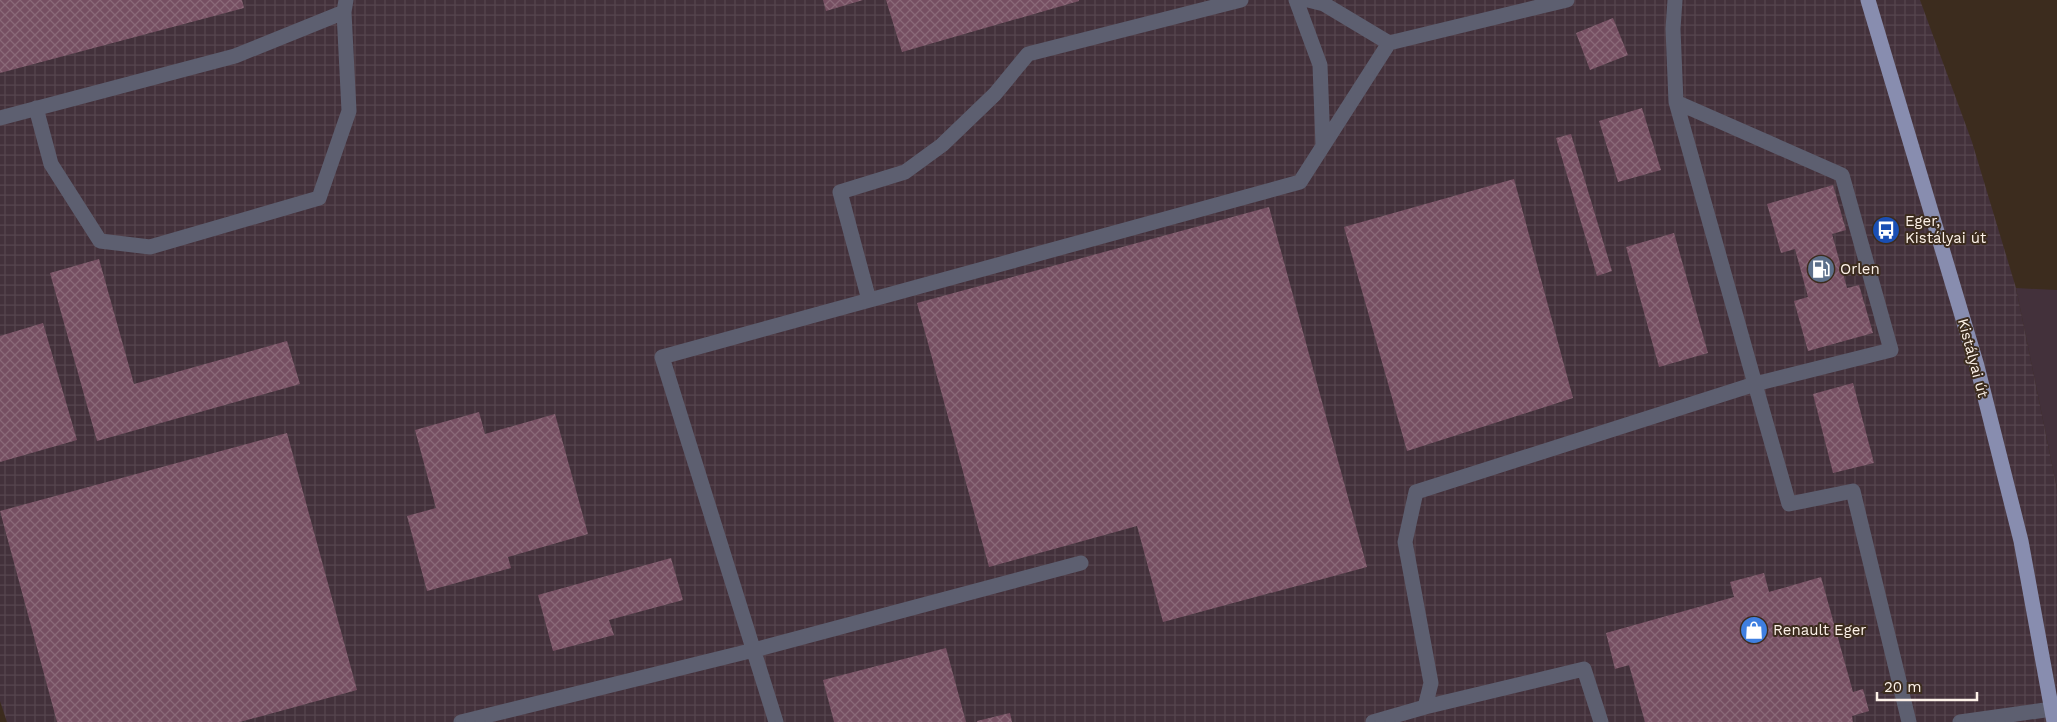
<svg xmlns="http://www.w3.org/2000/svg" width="2057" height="722" font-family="'Work Sans',sans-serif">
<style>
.commercial{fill:#43313b}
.industrial{fill:url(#industrial-grid)}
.building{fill:url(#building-cross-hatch)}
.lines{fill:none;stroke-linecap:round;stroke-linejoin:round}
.minor{stroke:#5d5f70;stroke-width:15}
.major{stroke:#888daf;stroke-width:15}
.labels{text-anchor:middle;stroke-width:4;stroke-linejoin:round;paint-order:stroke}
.poi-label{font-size:15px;fill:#fdf2e9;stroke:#3c2c1e;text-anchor:start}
.street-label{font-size:15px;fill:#fdf2e9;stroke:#3c2c1e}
</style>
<defs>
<pattern id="industrial-grid" width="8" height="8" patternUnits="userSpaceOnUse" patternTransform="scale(1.25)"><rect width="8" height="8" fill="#43313b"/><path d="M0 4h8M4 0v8" fill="none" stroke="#56454e"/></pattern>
<pattern id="building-cross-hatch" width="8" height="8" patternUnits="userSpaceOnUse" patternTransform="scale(1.25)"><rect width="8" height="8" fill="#764f62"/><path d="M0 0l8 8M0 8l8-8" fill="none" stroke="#8a6978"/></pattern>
</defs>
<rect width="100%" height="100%" fill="#3c2c1e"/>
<path class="commercial" d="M2016 288 2057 290V489Z"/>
<path class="industrial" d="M0 0H1920L1972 142 2016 288 2057 489V722H7L0 701Z"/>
<path class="building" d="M0 0H242L244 8 0 73Z
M823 0H863L826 11Z
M886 0H1079V1L902 52Z
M1613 18 1628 55 1590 70 1576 33Z
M1642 108 1661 170 1618 182 1599 121Z
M1571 134 1612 271 1597 276 1556 138Z
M1514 179 1573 398 1407 451 1344 227Z
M1833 185 1846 230 1832 234 1847 288 1859 285 1873 333 1808 351 1794 301 1808 297 1795 249 1781 253 1767 204Z
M1269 207 1367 567 1163 622 1137 526 989 567 917 303Z
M1674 233 1708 353 1659 367 1626 247Z
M99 259 134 384 287 341 300 384 97 441 50 273Z
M43 323 77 440 0 462V336Z
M1853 383 1874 463 1833 473 1813 394Z
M479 412 485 434 555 414 588 534 508 557 511 568 427 591 407 516 436 508 415 430Z
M287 433 357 690 240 722H57L0 511Z
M671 558 683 600 609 620 614 635 553 651 538 595Z
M1764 573 1769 592 1821 577 1853 692 1863 689 1869 711 1852 716 1853 722H1645L1629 665 1615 669 1606 633 1734 597 1730 582Z
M946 648 966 722H834L823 680Z
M1010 713 1012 722H977V721Z"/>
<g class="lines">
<path class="minor" d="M1296 0 1320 65 1323 146
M1308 0 1324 4 1389 43 1567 0
M1676 102 1842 175 1891 350 1755 384 1789 504 1853 491 1909 722
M36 108 51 164 100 241 150 247 319 198 349 111 344 12
M0 118 235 56 344 12 346 0
M869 300 840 192 905 172 942 145 995 94 1028 54 1241 0
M1425 707 1584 669 1601 722
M461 722 754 650 1081 563
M776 722 662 357 1300 182 1389 43
M1373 722 1425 707 1431 683 1405 542 1416 492 1755 384 1676 102 1673 29 1675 0
M1960 722 2052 709"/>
<path class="major" d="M1868 0 1977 366 2021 541 2054 722"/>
</g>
<defs>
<g id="bus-disc" transform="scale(1.4375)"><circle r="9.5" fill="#1a4fb4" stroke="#3c2c1e"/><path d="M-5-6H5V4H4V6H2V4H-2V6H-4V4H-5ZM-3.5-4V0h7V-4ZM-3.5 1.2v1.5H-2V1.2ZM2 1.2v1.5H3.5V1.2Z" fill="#fff"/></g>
<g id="fuel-disc" transform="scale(1.4375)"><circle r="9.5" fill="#5c6f8a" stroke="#3c2c1e"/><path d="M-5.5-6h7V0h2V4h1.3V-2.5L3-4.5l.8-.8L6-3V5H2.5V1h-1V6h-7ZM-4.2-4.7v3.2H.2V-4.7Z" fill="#fff"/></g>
<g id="shop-disc" transform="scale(1.4375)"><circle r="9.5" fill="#3f7fe0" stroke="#3c2c1e"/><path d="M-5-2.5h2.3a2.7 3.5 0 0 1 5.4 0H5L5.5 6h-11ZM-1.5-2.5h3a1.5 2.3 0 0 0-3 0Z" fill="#fff"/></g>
</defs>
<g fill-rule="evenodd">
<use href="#bus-disc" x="1886" y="230"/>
<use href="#fuel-disc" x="1821" y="269"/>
<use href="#shop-disc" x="1754" y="630"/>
</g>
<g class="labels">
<g class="poi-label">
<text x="1905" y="226">Eger,<tspan x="1905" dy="17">Kistályai út</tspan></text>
<text x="1840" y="274">Orlen</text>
<text x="1773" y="635">Renault Eger</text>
</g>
<g class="street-label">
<text transform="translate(1973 358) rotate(75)" y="5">Kistályai út</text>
</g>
</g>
<path d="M1877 692v8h100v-8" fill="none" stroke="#fdf2e9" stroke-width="2.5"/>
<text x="1884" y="692" font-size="15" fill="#fdf2e9" stroke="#3c2c1e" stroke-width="4" paint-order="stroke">20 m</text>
</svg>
